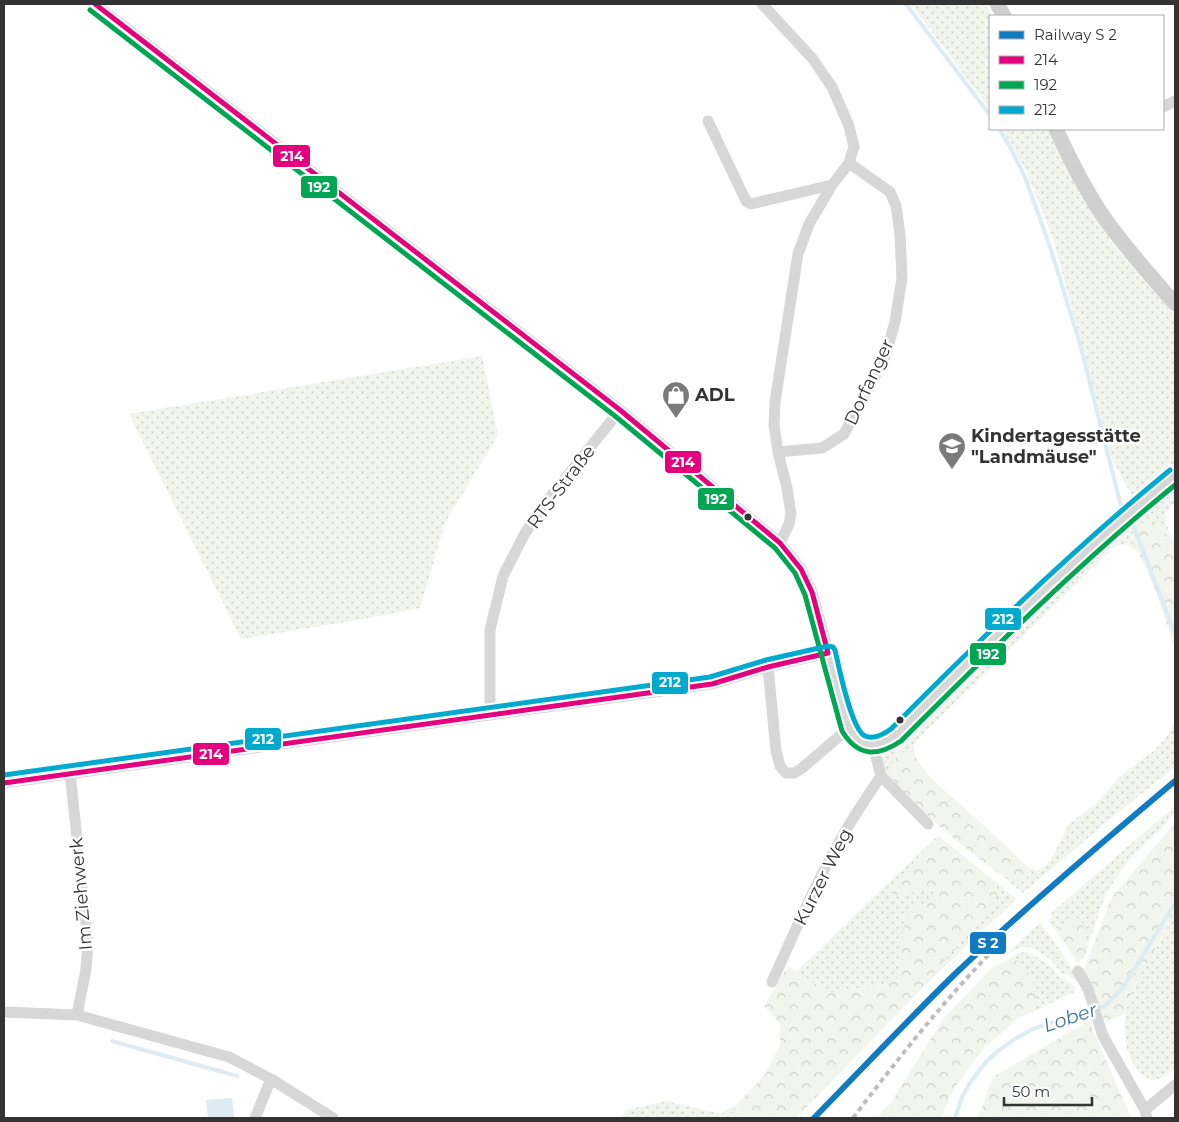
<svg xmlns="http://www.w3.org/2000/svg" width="1179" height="1122" font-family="Montserrat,sans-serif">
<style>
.grass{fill:url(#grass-dots)}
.forest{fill:url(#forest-crowns)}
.water{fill:#ddebf3}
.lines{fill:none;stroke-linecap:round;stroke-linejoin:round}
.stream{stroke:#ddebf3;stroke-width:4}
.street{stroke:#d7d7d7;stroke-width:11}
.secondary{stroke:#d0d0d0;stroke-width:15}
.rail{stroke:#bebebe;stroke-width:4;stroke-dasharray:5 4;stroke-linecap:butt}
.bus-1-casing{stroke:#fff;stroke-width:9}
.bus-2-casing{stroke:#fff;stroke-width:9}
.bus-3-casing{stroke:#fff;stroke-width:9}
.bus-1{stroke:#e5007d;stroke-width:5}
.bus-2{stroke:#00a651;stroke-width:5}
.bus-3{stroke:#00a9ce;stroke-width:5}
.rail-1-casing{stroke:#fff;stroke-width:10}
.rail-1{stroke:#107bc0;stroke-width:6}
.bus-dot{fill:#333;stroke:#fff;stroke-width:2}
.labels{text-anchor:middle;stroke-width:5;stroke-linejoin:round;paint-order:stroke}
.street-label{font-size:18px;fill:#333;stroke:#fff}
.poi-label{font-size:18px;font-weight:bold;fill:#333;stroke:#fff;text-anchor:start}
.water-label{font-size:19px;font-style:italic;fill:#3f7597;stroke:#fff}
.line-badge{stroke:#fff;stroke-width:2}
.badge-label{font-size:14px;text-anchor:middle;font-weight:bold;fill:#fff}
</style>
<defs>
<pattern id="grass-dots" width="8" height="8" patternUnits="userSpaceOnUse" patternTransform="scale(1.25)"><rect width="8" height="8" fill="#f1f5ed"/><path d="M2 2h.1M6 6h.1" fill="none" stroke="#cfd2cc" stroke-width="1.8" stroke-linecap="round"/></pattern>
<pattern id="forest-crowns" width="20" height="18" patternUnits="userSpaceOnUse" patternTransform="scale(1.25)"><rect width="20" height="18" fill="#f1f5ed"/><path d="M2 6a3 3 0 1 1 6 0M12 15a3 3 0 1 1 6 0" fill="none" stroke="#cfd2cc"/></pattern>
</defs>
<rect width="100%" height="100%" fill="#fff"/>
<path class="grass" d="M911 4H985L992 16H990V109Z
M1002 129H1048L1065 164 1112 243 1175 316V467L1135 502 1112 459 1053 238 1026 170Z
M482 356 498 435 445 523 420 608 352 621 241 639 129 414Z
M1175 491V503C1160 514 1166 525 1173 539L1152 519 1131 536 1136 551C1127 543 1123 542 1113 548L918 739 914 746V752H901L895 782 925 813 884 771 882 760 884 755 895 747 900 749 925 718 1100 550 1146 513Z
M1175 722V767L1109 820 1023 893 1000 874 1020 883 1030 875 1029 868 1036 870 1041 869 1047 864 1052 858 1066 829 1071 823 1098 802 1119 777 1156 749 1168 735Z
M1175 806C1175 821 1143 844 1133 856 1122 869 1110 885 1103 901 1098 915 1094 929 1089 942H1085L1075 918 1055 929 1048 920 1052 917 1050 914Z
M935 838 889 892 895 895 933 889 935 899 914 909 904 922 897 980 886 984 829 993 796 972Z
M996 882 1016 899 913 997 993 904 997 894Z
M1175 913V1069C1162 1078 1151 1087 1139 1071 1132 1063 1128 1054 1126 1044 1119 1010 1135 985 1150 957 1159 942 1167 928 1175 913Z
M1040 923 1054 941 1082 985H1080L1068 975 1061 973 1052 961 1038 951 1028 947 1019 948 1011 952 993 967Z
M1026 952 1035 956 1050 965 1059 977 1072 984 1076 989 1074 992 1031 1013 1035 1006 1025 967 1012 957 1019 953Z
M666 1101 721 1114 737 1104 730 1118H622L626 1110Z"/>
<path class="forest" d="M1148 519H1152L1175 542V651C1166 621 1157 590 1143 562 1138 552 1130 542 1133 530Z
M901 752H914C919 771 944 790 959 803 974 817 989 830 1004 844 1013 852 1020 861 1029 868 1030 877 1027 879 1019 883 1013 880 1005 877 999 873 980 861 890 789 889 771 889 765 897 757 901 752Z
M1175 823V913L1134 986 1127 1006 1125 1014 1105 1022 1092 985 1085 974 1084 968 1090 954 1111 898Z
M940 837 996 882 997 894 993 904 913 998 797 1117 795 1118H730L737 1104 765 1075 780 1045V1023L764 1006 788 966 829 993 886 984 897 980 904 922 914 909 935 899 933 889 895 895 889 892 935 838Z
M1075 918 1084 924 1085 942H1089C1087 949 1086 961 1077 962L1055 929Z
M1012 957 1025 967 1037 989 1035 1006 1031 1012 1017 1019 984 1048 953 1090 941 1118H877L892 1101 943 1019 992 968Z
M1089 1021 1131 1118H978L993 1077Z"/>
<path class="water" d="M232 1098 234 1118H208L206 1100Z"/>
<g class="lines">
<path class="stream" d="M906 4 990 115
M999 129 1010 147 1025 177 1050 247 1080 344 1122 510 1133 525 1175 634
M112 1041 237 1076
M955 1118 962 1097 971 1081 986 1062 997 1052 1013 1040 1033 1029 1082 1012 1105 1006 1122 989 1175 903"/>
<path class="street" d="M95 4 620 410 780 543 801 569 812 592 849 728C851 731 853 735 856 738 866 750 885 743 896 735 933 697 972 660 1010 623 1064 572 1117 522 1175 476
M762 4 812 58 832 87 849 126 854 147 849 163
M1163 107 1175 101
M708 121 746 201 751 204 832 185
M778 452 774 425 775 402 798 254 809 224 832 185 849 163 890 192 896 206 900 234 902 278 895 322 885 357 844 434 822 448 778 452 787 488 791 514 789 524 780 543
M768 667 776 751 780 766 786 773H794L801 769 849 728
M490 714V630L503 576 524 535 539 511 620 410
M873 745 881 776 928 824
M70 773 88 942 86 969 77 1015
M4 783 712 684 768 667 828 653
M1078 971 1088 989 1103 1036 1145 1110 1147 1118
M772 982C793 936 813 888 838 844 851 820 866 798 881 776
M4 1012 77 1015 229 1057 271 1079 333 1118
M1145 1110 1175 1085
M255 1118 271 1079"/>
<path class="secondary" d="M997 4 1004 16
M1056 129C1071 161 1087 194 1108 223 1129 252 1152 277 1175 304"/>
<path class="rail" d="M853 1118C900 1056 949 994 1004 939"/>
<g class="bus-1-casing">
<path id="bus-1" d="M95 4 620 410 780 543 801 569 812 592 828 653
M4 783 712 684 768 667 828 653"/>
</g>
<g class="bus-2-casing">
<path id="bus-2" d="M90 10 615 416 775 548 795 573 805 595 842 731C858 757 877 757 901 741 989 653 1078 564 1175 485"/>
</g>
<g class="bus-3-casing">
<path id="bus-3" d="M4 775 710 677 766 660 828 646 833 647 835 650C839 667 851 729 865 736 874 740 884 734 891 729 980 639 1072 550 1170 470"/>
</g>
<use href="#bus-1" class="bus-1"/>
<use href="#bus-2" class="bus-2"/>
<use href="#bus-3" class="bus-3"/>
<g class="rail-1-casing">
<path id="rail-1" d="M814 1118C861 1070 907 1021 955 974 1026 907 1100 844 1175 781"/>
</g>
<use href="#rail-1" class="rail-1"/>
</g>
<defs>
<g id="shop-pin" transform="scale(1.4375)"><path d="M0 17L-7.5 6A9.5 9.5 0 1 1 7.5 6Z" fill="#7a7a7a" stroke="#fff"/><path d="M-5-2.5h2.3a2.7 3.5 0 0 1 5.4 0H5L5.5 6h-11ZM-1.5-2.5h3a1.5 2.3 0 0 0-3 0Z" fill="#fff"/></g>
<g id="school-pin" transform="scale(1.4375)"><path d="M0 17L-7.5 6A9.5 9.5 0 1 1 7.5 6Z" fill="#7a7a7a" stroke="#fff"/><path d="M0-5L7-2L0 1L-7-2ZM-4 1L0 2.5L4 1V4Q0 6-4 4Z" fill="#fff"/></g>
</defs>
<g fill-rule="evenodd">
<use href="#shop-pin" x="676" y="395"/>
<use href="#school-pin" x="952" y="446"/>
</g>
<g class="bus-dot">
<circle cx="748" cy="517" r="4.5"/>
<circle cx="900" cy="720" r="4.5"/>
</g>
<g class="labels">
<g class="street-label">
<text transform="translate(869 382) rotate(-65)" y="6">Dorfanger</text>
<text transform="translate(561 487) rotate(-53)" y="6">RTS-Straße</text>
<text transform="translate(823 877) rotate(-63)" y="6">Kurzer Weg</text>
<text transform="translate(81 894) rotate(-95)" y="6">Im Ziehwerk</text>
</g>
<g class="poi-label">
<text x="695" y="401">ADL</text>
<text x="971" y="442">Kindertagesstätte<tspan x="971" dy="21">"Landmäuse"</tspan></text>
</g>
<g class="water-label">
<text transform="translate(1070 1017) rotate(-18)" y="7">Lober</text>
</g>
</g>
<g class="line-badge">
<rect x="272" y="144" width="39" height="24" rx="5" fill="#e5007d"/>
<rect x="300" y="175" width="38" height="24" rx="5" fill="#00a651"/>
<rect x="664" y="450" width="38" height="24" rx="5" fill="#e5007d"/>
<rect x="697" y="487" width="38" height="24" rx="5" fill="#00a651"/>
<rect x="984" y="607" width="38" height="24" rx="5" fill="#00a9ce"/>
<rect x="969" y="642" width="38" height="24" rx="5" fill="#00a651"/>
<rect x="651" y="671" width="38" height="24" rx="5" fill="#00a9ce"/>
<rect x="244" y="727" width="38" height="24" rx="5" fill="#00a9ce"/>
<rect x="192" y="742" width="38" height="24" rx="5" fill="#e5007d"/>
<rect x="969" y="931" width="38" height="24" rx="5" fill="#107bc0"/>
</g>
<g class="badge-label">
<text x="292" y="161">214</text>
<text x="319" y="192">192</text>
<text x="683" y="467">214</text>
<text x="716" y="504">192</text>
<text x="1003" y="624">212</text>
<text x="988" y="659">192</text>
<text x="670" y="687">212</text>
<text x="263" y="744">212</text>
<text x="211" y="759">214</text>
<text x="988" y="948">S 2</text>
</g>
<rect width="1179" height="1122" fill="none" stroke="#333333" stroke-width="10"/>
<rect x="989" y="15" width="175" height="115" fill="#ffffff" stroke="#adadad"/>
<rect x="999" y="31" width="25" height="8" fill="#107bc0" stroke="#adadad"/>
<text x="1034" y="40" font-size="15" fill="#333333">Railway S 2</text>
<rect x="999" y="56" width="25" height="8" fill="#e5007d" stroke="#adadad"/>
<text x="1034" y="65" font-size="15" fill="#333333">214</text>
<rect x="999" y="81" width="25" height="8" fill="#00a651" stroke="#adadad"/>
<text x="1034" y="90" font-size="15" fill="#333333">192</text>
<rect x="999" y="106" width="25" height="8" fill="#00a9ce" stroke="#adadad"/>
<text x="1034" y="115" font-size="15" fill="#333333">212</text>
<path d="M1004 1097v8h88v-8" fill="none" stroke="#333333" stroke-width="2.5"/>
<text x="1012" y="1097" font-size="15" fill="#333333" stroke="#ffffff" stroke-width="4" paint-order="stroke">50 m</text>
</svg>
